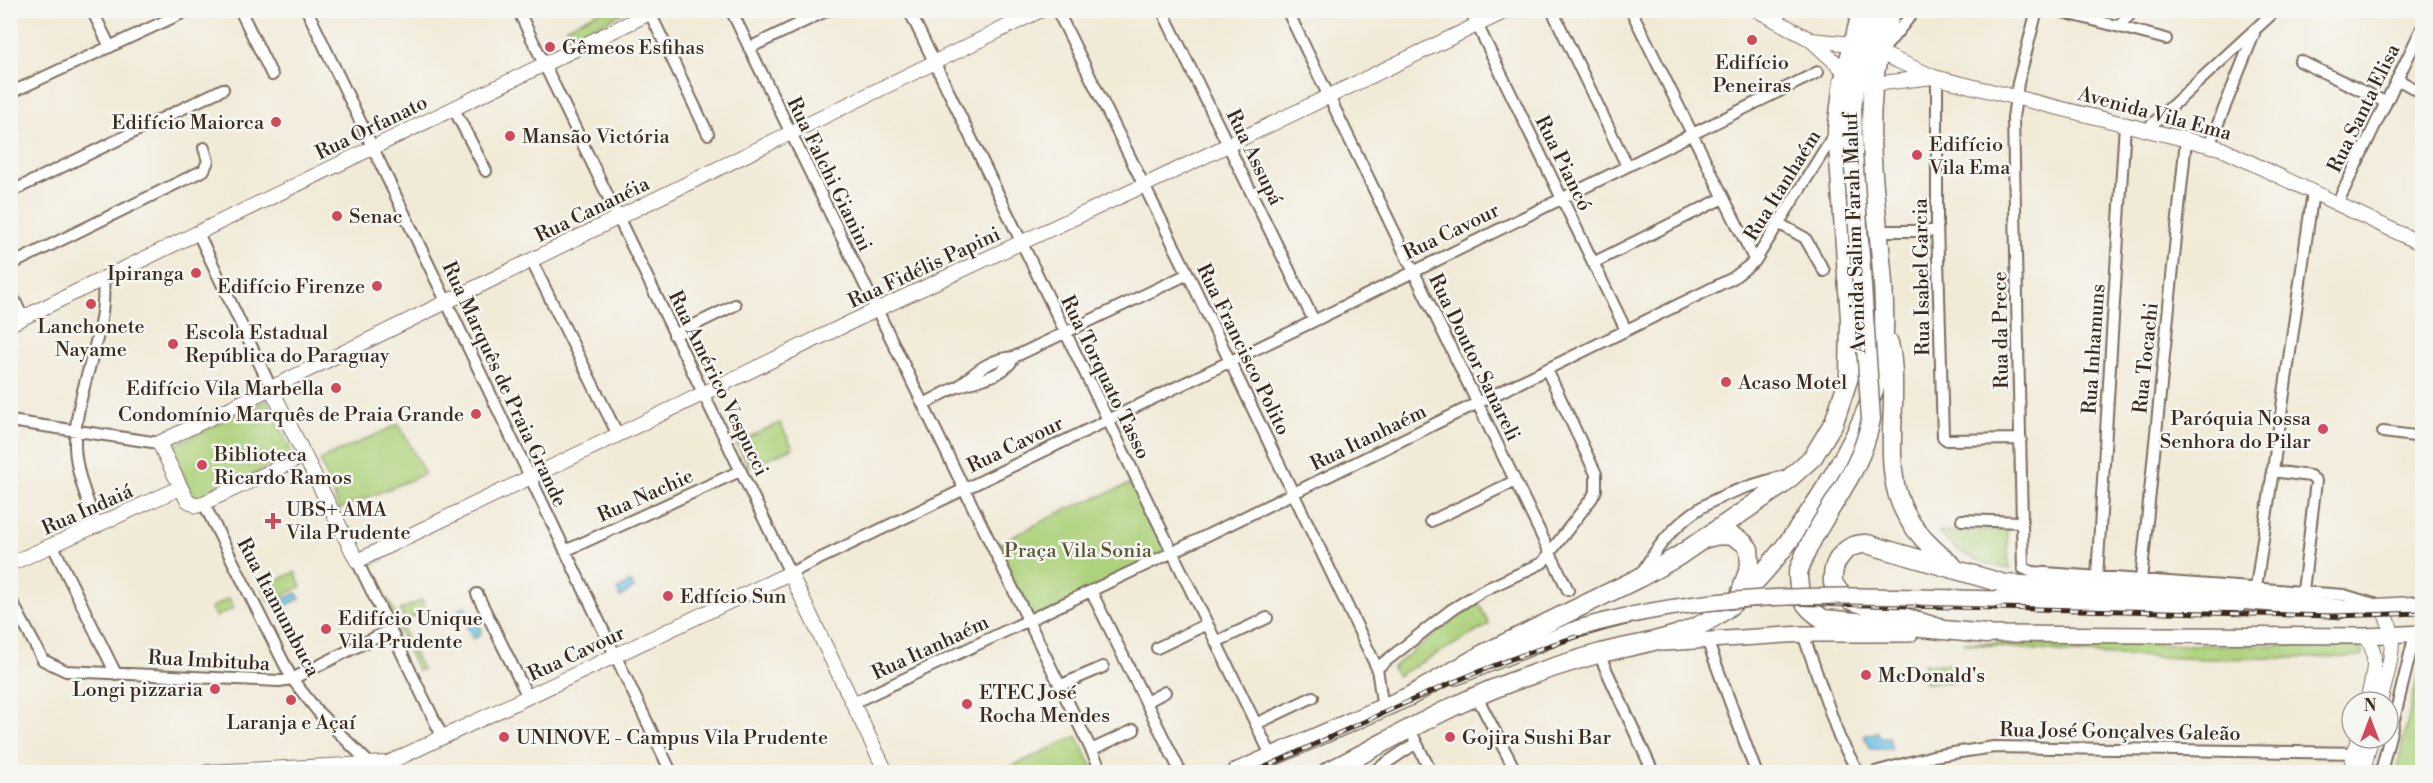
<svg xmlns="http://www.w3.org/2000/svg" width="2433" height="783" font-family="'Libre Bodoni',serif">
<style>
.green{fill:#add27b;stroke:#747e4c;stroke-width:1.5}
.water{fill:#69bee5;stroke:#527482;stroke-width:1.5}
.lines{fill:none;stroke-linecap:round;stroke-linejoin:round}
.street-casing{stroke:#7b6d5f;stroke-width:14}
.secondary-casing{stroke:#7b6d5f;stroke-width:16}
.primary-casing{stroke:#7b6d5f;stroke-width:18}
.highway-casing{stroke:#7b6d5f;stroke-width:21}
.street{stroke:#fff;stroke-width:10}
.secondary{stroke:#fff;stroke-width:14}
.primary{stroke:#fff;stroke-width:15}
.highway{stroke:#fff;stroke-width:18}
.rail-casing{stroke:#3b2a1e;stroke-width:5}
.rail{stroke:#f6f6f2;stroke-width:3;stroke-dasharray:9;stroke-linecap:butt}
.primary-bridge-casing{stroke:#7b6d5f;stroke-width:18;stroke-linecap:butt}
.highway-bridge-casing{stroke:#7b6d5f;stroke-width:21;stroke-linecap:butt}
.primary-bridge{stroke:#fff;stroke-width:15}
.highway-bridge{stroke:#fff;stroke-width:18}
.poi-dot{fill:#d1495b;stroke:#f6f6f2;stroke-width:2}
.labels{text-anchor:middle;stroke-width:5;stroke-linejoin:round;paint-order:stroke}
.poi-label{font-size:20px;fill:#3b2a1e;stroke:#f6f6f2;text-anchor:start}
.street-label{font-size:20px;fill:#3b2a1e;stroke:#f6f6f2}
.park-label{font-size:20px;fill:#585435;stroke:#f6f6f2}
</style>
<rect width="100%" height="100%" fill="#f6f6f2"/>
<filter id="ink" filterUnits="userSpaceOnUse"><feTurbulence type="fractalNoise" baseFrequency=".0167" numOctaves="2"/><feDisplacementMap in="SourceGraphic" scale="12" xChannelSelector="R" yChannelSelector="G"/><feConvolveMatrix kernelMatrix="1 2 1 2 8 2 1 2 1" color-interpolation-filters="sRGB"/></filter>
<filter id="wash" filterUnits="userSpaceOnUse"><feTurbulence type="fractalNoise" baseFrequency=".008" numOctaves="4" result="noise"/><feDisplacementMap in="SourceGraphic" scale="24" xChannelSelector="R" yChannelSelector="G"/><feGaussianBlur stdDeviation="1.35" result="paint"/><feColorMatrix in="noise" values="0 0 0 0 0 0 0 0 0 0 0 0 0 0 0 0 0 1.4 0 .05"/><feComposite in="paint" operator="in"/></filter>
<g filter="url(#wash)">
<rect width="100%" height="100%" fill="#f1ead7"/>
<path class="green" d="M601 11 625 12 572 38 566 27Z
M267 400 293 455 199 500 193 496 170 447Z
M780 423 793 448 749 467 736 443Z
M399 424 425 474 339 509 320 460Z
M1133 483 1168 554 1028 621 992 547 1065 510Z
M2007 529 2009 569C1982 564 1956 554 1938 532Z
M398 550 370 566 381 589 378 590 366 565Z
M295 572 301 587 270 602 263 587Z
M229 598 234 608 216 617 211 608Z
M388 599 422 669 418 671 384 601Z
M422 600 427 611 405 621 400 610Z
M1479 603 1489 625 1397 676 1392 668 1456 617Z
M1963 643 2356 646 2363 652 2361 657 2204 659 2071 653Z
M2422 657V772H2396Z
M1924 664H1955L1956 682 1925 683Z
M1077 736 1095 772H1000Z"/>
<path class="water" d="M631 582 634 588 620 597 617 589Z
M297 593 300 599 281 608 278 602Z
M465 606 473 622 477 620 482 630 479 631 481 635 473 639 459 609Z
M1878 732 1880 738H1889L1892 749H1871L1864 736Z"/>
</g>
<g filter="url(#ink)">
<g class="lines">
<g class="street-casing">
<path id="street" d="M92 10 110 47
M240 10 272 75
M307 10 671 772
M518 10 790 573 1314 321 1818 72
M731 10 1102 772
M909 10C1030 259 1150 509 1272 757
M1057 10 1188 274 1377 668 1383 709
M1162 10 1314 321
M1287 10 1568 590
M1470 10 1626 330
M1552 10 1627 166
M1631 10 1755 261
M2037 10 2018 83 2013 118 2023 568 2032 572 2344 595 2377 605
M2055 10 2166 39
M650 13 708 134
M2118 26 2135 10
M749 48 828 10
M1882 51 1915 10
M2300 61 2385 102
M1937 78V223L1943 437 1947 440 2021 439
M2397 79 2422 93
M10 93 189 10
M454 109 486 171
M2147 129 2276 10
M2209 146 2254 34
M10 192 223 89
M2337 204 2422 28
M1778 223 1805 238 1824 271
M1878 231H1937
M198 233 271 388
M531 260 618 435
M1593 263 1723 198
M10 265 204 170 208 161 204 148
M10 291 23 318
M674 335 735 305
M959 386C975 372 991 358 1014 357L1188 274
M924 404C935 398 946 392 957 387 977 379 1004 378 1014 357
M10 421 159 443
M2383 432 2422 437
M2272 471 2310 476 2316 481 2303 591
M204 504 292 679 319 713 372 766
M1962 520 2021 522
M1431 521 1515 481
M97 527C88 502 76 473 75 447 74 390 108 336 103 279
M53 546 116 674
M565 551 740 471
M357 561 443 738
M1641 574C1679 508 1717 494 1788 475
M2097 577 2125 124
M2141 580 2186 140
M2256 588 2313 192
M1091 591 1178 767
M477 594 528 697
M10 598 43 660 66 671 279 681 292 679 390 630
M1803 634 1839 737 1858 772
M1707 640 1756 772
M1216 642 1267 618
M1157 648 1207 624
M1599 654 1653 772
M1377 668 1451 610 1482 591 1542 563 1592 498 1596 490V474L1547 370
M1059 686 1103 667
M1476 695 1516 772
M1146 702 1165 692
M853 703 1171 553 1733 278 1755 261 1835 133
M1256 724 1313 697
M1414 738 1431 772
M1091 750 1134 730
M1373 772 1416 743
M1875 772 1933 756 1994 747 2361 753
M2381 772 2415 634"/>
</g>
<g class="secondary-casing">
<path id="secondary" d="M1757 10 1811 40 1846 72 1874 84 1933 77
M1811 40 1852 44 1880 53 1934 77 2220 148 2422 244
M10 324 656 10
M271 388 357 561 876 310 1145 185 1508 10
M304 456 197 506 187 500 159 443 1041 10
M10 564 180 488
M2367 702C2372 678 2380 659 2367 636
M2380 702C2387 673 2402 634 2381 608
M10 763 14 772
M207 772 388 763 790 573 886 772
M2350 772 2358 738
M2363 772 2371 738"/>
</g>
<g class="primary-casing">
<path id="primary" d="M1997 599 2237 607
M2330 609 2422 604
M1976 634 2367 636 2422 633
M1664 643 1803 634H1910
M1456 677 1579 628"/>
</g>
<g class="highway-casing">
<path id="highway" d="M1853 153 1852 108 1855 88 1875 10
M1889 343C1894 363 1893 382 1893 403 1890 481 1888 514 1953 566
M1707 538C1723 533 1739 534 1749 549L1750 565 1741 592
M1798 573C1798 596 1804 607 1823 619L1987 634
M1939 628 1850 600 1840 593 1833 583C1831 562 1845 543 1867 544L2005 584 2194 595 2340 609
M1237 772 1410 696 1483 654 1639 578 1677 557 1782 485 1813 457 1834 422 1849 377 1850 319 1837 130 1843 82 1862 10
M1327 772C1393 739 1456 700 1528 676 1551 668 1576 660 1601 653 1641 643 1683 639 1719 614 1779 573 1877 424 1883 351 1890 264 1864 177 1873 90 1875 63 1883 36 1892 10"/>
</g>
<use href="#street" class="street"/>
<use href="#secondary" class="secondary"/>
<use href="#primary" class="primary"/>
<use href="#highway" class="highway"/>
<g class="rail-casing">
<path id="rail" d="M1254 772C1379 716 1504 651 1638 620 1685 609 1733 607 1782 603L2334 616 2422 613"/>
</g>
<use href="#rail" class="rail"/>
<g class="primary-bridge-casing">
<path id="primary-bridge" d="M1579 628C1721 587 1852 596 1997 599"/>
</g>
<g class="highway-bridge-casing">
<path id="highway-bridge" d="M1798 573C1816 516 1860 481 1871 419L1853 153"/>
</g>
<use href="#primary-bridge" class="primary-bridge"/>
<use href="#highway-bridge" class="highway-bridge"/>
</g>
</g>
<g class="poi-dot">
<circle cx="1752" cy="40" r="6"/>
<circle cx="550" cy="47" r="6"/>
<circle cx="276" cy="122" r="6"/>
<circle cx="510" cy="136" r="6"/>
<circle cx="1917" cy="155" r="6"/>
<circle cx="337" cy="216" r="6"/>
<circle cx="196" cy="273" r="6"/>
<circle cx="377" cy="286" r="6"/>
<circle cx="91" cy="304" r="6"/>
<circle cx="173" cy="344" r="6"/>
<circle cx="1726" cy="382" r="6"/>
<circle cx="336" cy="388" r="6"/>
<circle cx="476" cy="414" r="6"/>
<circle cx="2323" cy="429" r="6"/>
<circle cx="202" cy="465" r="6"/>
<path d="M270 512h6v6h6v6h-6v6h-6v-6h-6v-6h6z"/>
<circle cx="668" cy="596" r="6"/>
<circle cx="326" cy="629" r="6"/>
<circle cx="1866" cy="675" r="6"/>
<circle cx="215" cy="689" r="6"/>
<circle cx="291" cy="700" r="6"/>
<circle cx="967" cy="704" r="6"/>
<circle cx="504" cy="737" r="6"/>
<circle cx="1450" cy="737" r="6"/>
</g>
<g class="labels">
<g class="poi-label">
<text x="562" y="54">Gêmeos Esfihas</text>
<text x="1752" y="69" text-anchor="middle">Edifício<tspan x="1752" dy="23">Peneiras</tspan></text>
<text x="264" y="129" text-anchor="end">Edifício Maiorca</text>
<text x="522" y="143">Mansão Victória</text>
<text x="1929" y="151">Edifício<tspan x="1929" dy="23">Vila Ema</tspan></text>
<text x="349" y="223">Senac</text>
<text x="184" y="280" text-anchor="end">Ipiranga</text>
<text x="365" y="293" text-anchor="end">Edifício Firenze</text>
<text x="91" y="333" text-anchor="middle">Lanchonete<tspan x="91" dy="23">Nayame</tspan></text>
<text x="185" y="339">Escola Estadual<tspan x="185" dy="23">República do Paraguay</tspan></text>
<text x="1738" y="389">Acaso Motel</text>
<text x="324" y="395" text-anchor="end">Edifício Vila Marbella</text>
<text x="464" y="421" text-anchor="end">Condomínio Marquês de Praia Grande</text>
<text x="2311" y="425" text-anchor="end">Paróquia Nossa<tspan x="2311" dy="23">Senhora do Pilar</tspan></text>
<text x="214" y="461">Biblioteca<tspan x="214" dy="23">Ricardo Ramos</tspan></text>
<text x="286" y="516">UBS+ AMA<tspan x="286" dy="23">Vila Prudente</tspan></text>
<text x="680" y="603">Edfício Sun</text>
<text x="338" y="625">Edifício Unique<tspan x="338" dy="23">Vila Prudente</tspan></text>
<text x="1878" y="682">McDonald's</text>
<text x="203" y="696" text-anchor="end">Longi pizzaria</text>
<text x="979" y="699">ETEC José<tspan x="979" dy="23">Rocha Mendes</tspan></text>
<text x="291" y="729" text-anchor="middle">Laranja e Açaí</text>
<text x="516" y="744">UNINOVE - Campus Vila Prudente</text>
<text x="1462" y="744">Gojira Sushi Bar</text>
</g>
<g class="street-label">
<text transform="translate(2363 108) rotate(-64)" y="7">Rua Santa Elisa</text>
<text transform="translate(2155 113) rotate(15)" y="7">Avenida Vila Ema</text>
<text transform="translate(371 127) rotate(-26)" y="7">Rua Orfanato</text>
<text transform="translate(1255 157) rotate(64)" y="7">Rua Assupá</text>
<text transform="translate(1564 163) rotate(64)" y="7">Rua Piancó</text>
<text transform="translate(830 174) rotate(64)" y="7">Rua Falchi Gianini</text>
<text transform="translate(1782 185) rotate(-58)" y="7">Rua Itanhaém</text>
<text transform="translate(592 209) rotate(-26)" y="7">Rua Cananéia</text>
<text transform="translate(1451 231) rotate(-26)" y="7">Rua Cavour</text>
<text transform="translate(1854 233) rotate(-92)" y="7">Avenida Salim Farah Maluf</text>
<text transform="translate(924 267) rotate(-25)" y="7">Rua Fidélis Papini</text>
<text transform="translate(1921 277) rotate(-91)" y="7">Rua Isabel Garcia</text>
<text transform="translate(2000 330) rotate(-91)" y="7">Rua da Prece</text>
<text transform="translate(1244 349) rotate(64)" y="7">Rua Francisco Polito</text>
<text transform="translate(2093 349) rotate(-86)" y="7">Rua Inhamuns</text>
<text transform="translate(1475 357) rotate(64)" y="7">Rua Doutor Sanareli</text>
<text transform="translate(2145 358) rotate(-84)" y="7">Rua Tocachi</text>
<text transform="translate(1106 377) rotate(64)" y="7">Rua Torquato Tasso</text>
<text transform="translate(719 383) rotate(64)" y="7">Rua Américo Vespucci</text>
<text transform="translate(505 384) rotate(65)" y="7">Rua Marquês de Praia Grande</text>
<text transform="translate(1368 437) rotate(-26)" y="7">Rua Itanhaém</text>
<text transform="translate(1015 444) rotate(-26)" y="7">Rua Cavour</text>
<text transform="translate(645 495) rotate(-24)" y="7">Rua Nachie</text>
<text transform="translate(87 509) rotate(-24)" y="7">Rua Indaiá</text>
<text transform="translate(279 607) rotate(62)" y="7">Rua Itamumbuca</text>
<text transform="translate(930 647) rotate(-25)" y="7">Rua Itanhaém</text>
<text transform="translate(576 653) rotate(-25)" y="7">Rua Cavour</text>
<text transform="translate(209 660) rotate(3)" y="7">Rua Imbituba</text>
<text transform="translate(2120 731) rotate(1)" y="7">Rua José Gonçalves Galeão</text>
</g>
<g class="park-label">
<text x="1078" y="557">Praça Vila Sonia</text>
</g>
</g>
<rect width="2433" height="783" fill="none" stroke="#f6f6f2" stroke-width="36"/>
<g transform="translate(2370 720)"><circle r="28" fill="#f6f6f2" stroke="#aba49d" stroke-width="1.5"/>
<path d="M0-4.5L10 22L0 15L-10 22Z" fill="#d1495b"/>
<text y="-9" font-size="16" font-weight="bold" text-anchor="middle" fill="#3b2a1e">N</text>
</g>
</svg>
